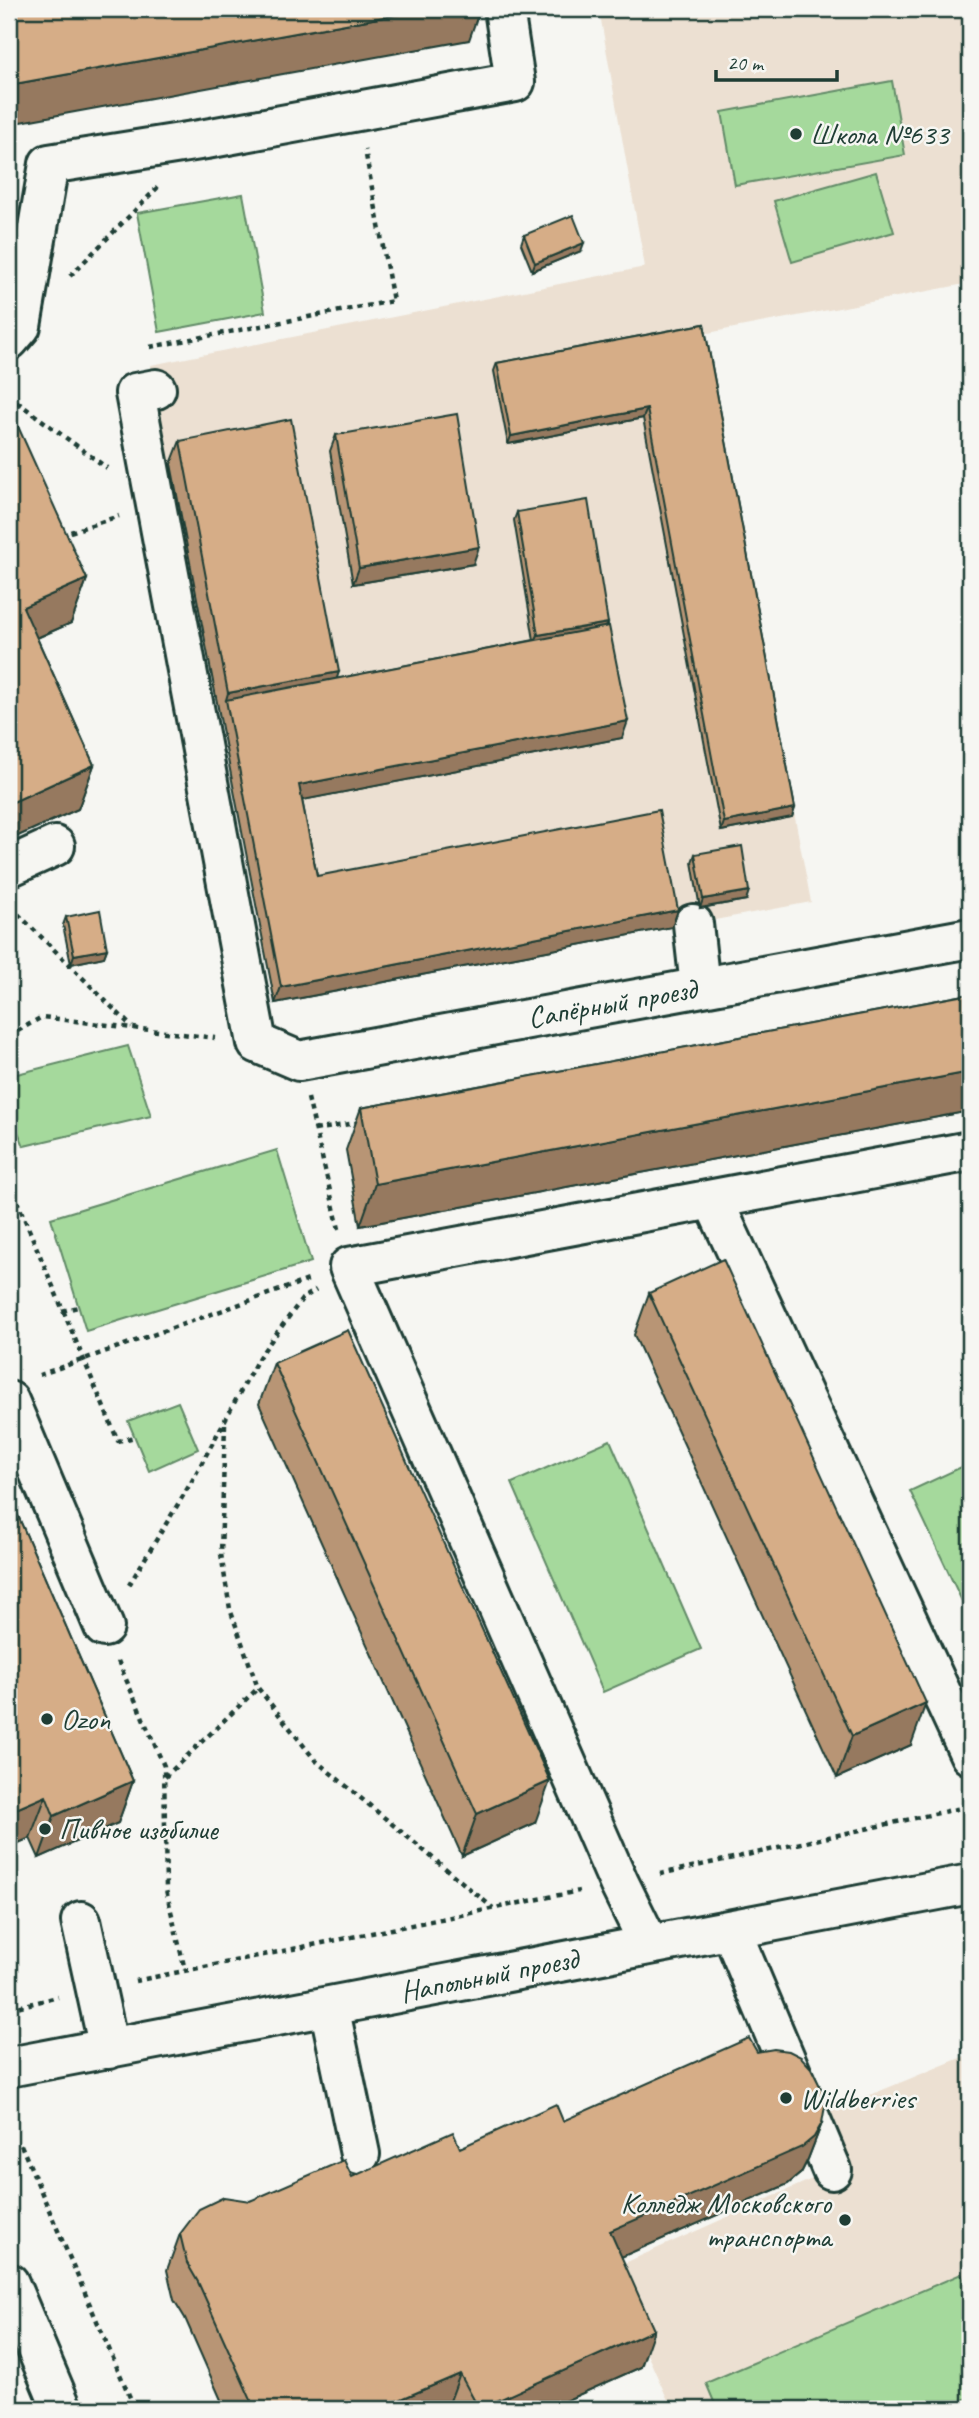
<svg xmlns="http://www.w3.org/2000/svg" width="979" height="2418" font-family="Caveat,sans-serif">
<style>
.built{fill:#ece0d2}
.green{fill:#a5d99c;stroke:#628b68;stroke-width:2}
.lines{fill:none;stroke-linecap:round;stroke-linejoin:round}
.minor-casing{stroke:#1f3d34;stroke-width:44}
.path{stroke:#1f3d34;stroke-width:4.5;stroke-dasharray:5 5;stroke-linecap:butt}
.minor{stroke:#f6f6f2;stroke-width:38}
.wall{fill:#b89574;stroke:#1f3d34;stroke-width:2}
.shaded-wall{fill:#96795e;stroke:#1f3d34;stroke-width:2}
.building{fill:#d6ad87;stroke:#1f3d34;stroke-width:2}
.poi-dot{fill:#1f3d34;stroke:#f6f6f2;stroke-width:2.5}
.labels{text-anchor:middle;stroke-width:5;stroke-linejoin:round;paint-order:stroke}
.poi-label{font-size:30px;fill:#1f3d34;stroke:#f6f6f2;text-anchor:start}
.street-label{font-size:30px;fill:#1f3d34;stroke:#f6f6f2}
</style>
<rect width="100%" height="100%" fill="#f6f6f2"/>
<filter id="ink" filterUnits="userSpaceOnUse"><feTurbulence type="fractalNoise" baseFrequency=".0143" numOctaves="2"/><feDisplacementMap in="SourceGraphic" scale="14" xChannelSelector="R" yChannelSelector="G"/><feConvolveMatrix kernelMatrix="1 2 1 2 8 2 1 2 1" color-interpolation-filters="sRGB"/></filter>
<g filter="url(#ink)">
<path class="built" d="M599 9H970V283L703 334 811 902 275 1003 151 365 645 267Z
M970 2054V2409H672L609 2270 832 2170 819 2116Z"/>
<path class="green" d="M892 81 905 155 735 185 722 112Z
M876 172 894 232 792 262 774 201Z
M243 194 265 312 159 332 137 213Z
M128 1046 151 1116 24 1146 9 1111V1076Z
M277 1150 311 1262 86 1331 51 1218Z
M178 1402 198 1449 149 1471 128 1421Z
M610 1440 701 1649 603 1692 512 1483Z
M970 1463V1618L910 1491Z
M961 2274 970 2295V2397L942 2409H717L706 2383Z"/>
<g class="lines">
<g class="minor-casing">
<path id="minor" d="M9 340 21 326 49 164 206 139 515 82 504 9
M156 389 135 393 257 1043 299 1061 970 938
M9 867 55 846
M693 924 700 987
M713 1200 970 1755
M9 1401 104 1627
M81 1921 109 2049
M731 1930 832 2170
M649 1944 619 1883 349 1267 970 1151
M329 2006 360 2154
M9 2067 970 1884
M9 2283 62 2409"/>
</g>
<path class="path" d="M70 276 158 187
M150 347 393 301 365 150
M9 396 107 468
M61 535 119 516
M11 907 132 1027
M9 1036 42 1017 215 1038
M308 1098 339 1229
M315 1130 361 1122
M9 1182 118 1441 135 1437
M62 1311 78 1307
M39 1375 311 1279
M225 1424 221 1554 230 1609 258 1688 315 1760 493 1908
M129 1585 192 1481 259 1357 302 1299 316 1290
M118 1661 164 1766 166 1890 185 1970
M165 1777 258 1688
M660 1874 970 1806
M135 1981 579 1891
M9 2009 58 1997
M21 2145 135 2409"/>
<use href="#minor" class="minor"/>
</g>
<path class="wall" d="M524 235 581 251 532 271 521 244Z
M704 324 795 808 792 817 721 831 643 418 508 444 494 371 497 363Z
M9 425 87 579 71 623 37 638 94 765 78 809 9 840Z
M336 435 473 564 353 584 330 451Z
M180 441 337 679 534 640 514 520 517 512 608 623 607 626 622 738 302 800 317 876 678 910 672 927 275 1003 171 464Z
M695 854 746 900 700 908 692 862Z
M66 917 107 949 104 957 71 964 63 925Z
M970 994V1111L360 1226 346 1150 361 1108Z
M649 1293 911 1745 837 1778 634 1335Z
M274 1363 535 1823 462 1856 259 1404Z
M9 1495 133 1781 118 1823 39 1858 30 1838 9 1847Z
M757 2052 822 2123 808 2159 801 2173 788 2184 621 2257 641 2367 547 2409H225L185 2318 174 2300 167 2270 180 2234 250 2201 352 2177 563 2121Z"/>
<path class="shaded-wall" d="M428 9H480L469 40 9 124V85Z
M584 243 581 251 532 271 535 263Z
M647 409 643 418 508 444 511 436Z
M479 547 473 564 353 584 359 568Z
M87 579 71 623 9 650 23 607Z
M608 623 605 631 534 643 538 635Z
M339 672 331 695 226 700 228 693Z
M628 721 622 738 293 802 299 785Z
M94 765 78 809 9 840V814L13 802Z
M795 808 792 817 721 831 724 822Z
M749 891 746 900 700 908 703 899Z
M678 910 672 927 275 1003 281 987Z
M107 949 104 957 71 964 74 955Z
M970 1072V1111L360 1226 375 1184Z
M926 1703 911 1745 837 1778 852 1736Z
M133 1781 118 1823 39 1858 54 1816Z
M550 1781 535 1823 462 1856 477 1814Z
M46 1796 30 1838 9 1847V1812Z
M822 2123 808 2159 801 2173 788 2184 596 2268 610 2231Z
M654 2330 641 2367 547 2409H479Z
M460 2374 447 2409H378Z"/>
<path class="building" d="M9 9H428L9 85Z
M573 215 584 243 535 263 524 235Z
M704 324 795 808 724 822 647 409 511 436 497 363Z
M457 414 479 547 359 568 336 435Z
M291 419 339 672 228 693 180 441Z
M16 422 87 579 23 607 94 765 13 802 9 793V425Z
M588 500 608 623 538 635 517 512Z
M609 626 628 721 299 785 317 876 659 810 678 910 281 987 226 700Z
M742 846 749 891 703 899 695 854Z
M100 910 107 949 74 955 66 917Z
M970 994V1072L375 1184 361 1108Z
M723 1259 926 1703 852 1736 649 1293Z
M348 1330 550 1781 477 1814 274 1363Z
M9 1495 133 1781 54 1816 46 1796 9 1812Z
M749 2038 757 2052 774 2049 789 2051 801 2057 811 2068 822 2090 825 2106 822 2123 814 2137 802 2147 610 2231 654 2330 479 2409 460 2374 378 2409H255L198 2282 187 2263 180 2234 199 2209 224 2197 250 2201 344 2160 352 2177 453 2132 460 2148 556 2104 563 2121Z"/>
</g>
<g class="poi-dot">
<circle cx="796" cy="134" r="7"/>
<circle cx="47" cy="1719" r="7"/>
<circle cx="45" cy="1829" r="7"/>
<circle cx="786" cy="2098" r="7"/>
<circle cx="845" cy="2220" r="7"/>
</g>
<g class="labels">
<g class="poi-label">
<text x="810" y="144">Школа №633</text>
<text x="61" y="1729">Ozon</text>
<text x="59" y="1839">Пивное изобилие</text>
<text x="800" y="2108">Wildberries</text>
<text x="831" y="2213" text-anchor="end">Колледж Московского<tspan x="831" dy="34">транспорта</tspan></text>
</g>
<g class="street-label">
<text transform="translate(612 1003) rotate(-10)" y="10">Сапёрный проезд</text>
<text transform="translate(489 1975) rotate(-11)" y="10">Напольный проезд</text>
</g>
</g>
<rect width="979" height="2418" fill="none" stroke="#f6f6f2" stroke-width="35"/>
<rect x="18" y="18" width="944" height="2383" fill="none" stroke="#1f3d34" stroke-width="2.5" filter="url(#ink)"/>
<path d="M716 70v10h121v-10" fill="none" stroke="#1f3d34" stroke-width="3.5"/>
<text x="727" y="70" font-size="21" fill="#1f3d34" stroke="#f6f6f2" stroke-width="5" paint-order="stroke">20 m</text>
</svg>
